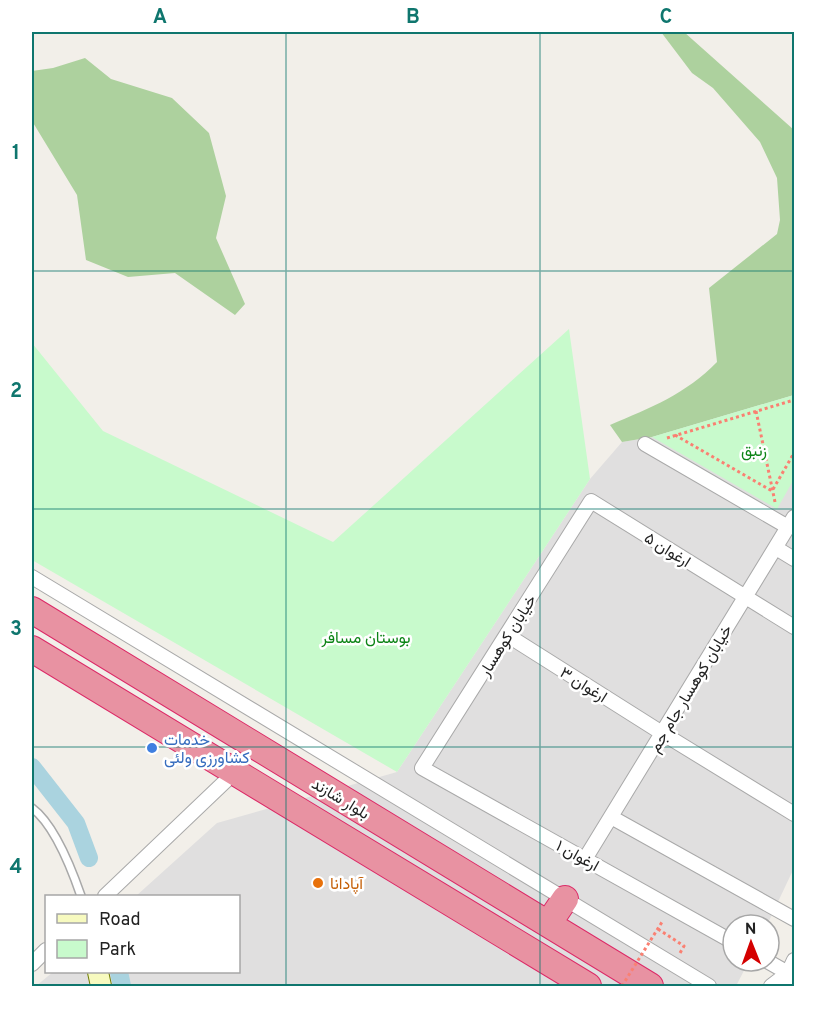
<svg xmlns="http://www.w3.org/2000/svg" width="826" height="1018" font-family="Overpass,Vazirmatn,sans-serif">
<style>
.residential{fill:#e0dfdf}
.forest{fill:#add19e}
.park{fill:#c8facc}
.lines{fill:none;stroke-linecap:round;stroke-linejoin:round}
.canal{stroke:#aad3df;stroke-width:18}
.lane-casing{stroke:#a9a9a9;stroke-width:10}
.street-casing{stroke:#a9a9a9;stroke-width:16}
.secondary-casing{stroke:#707d05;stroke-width:22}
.highway-casing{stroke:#dc2a67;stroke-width:28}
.path{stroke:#fa8072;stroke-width:3;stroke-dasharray:3 3;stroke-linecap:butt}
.lane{stroke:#fff;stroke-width:7}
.street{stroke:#fff;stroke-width:14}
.secondary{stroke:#f7fabf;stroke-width:20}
.highway{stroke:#e892a2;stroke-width:26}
.path-bridge{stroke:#fa8072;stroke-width:3;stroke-dasharray:3 3;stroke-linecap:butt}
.grid{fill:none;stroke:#0f766e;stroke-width:1.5;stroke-opacity:0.55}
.shop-dot{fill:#3f7fe0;stroke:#fff;stroke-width:2}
.food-dot{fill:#e8710a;stroke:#fff;stroke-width:2}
.labels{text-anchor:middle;stroke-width:5;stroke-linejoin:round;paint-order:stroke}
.park-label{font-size:16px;fill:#0c8416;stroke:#fff}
.street-label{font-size:16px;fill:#222;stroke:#fff}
.shop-label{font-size:16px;fill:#366cbe;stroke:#fff;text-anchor:start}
.food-label{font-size:16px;fill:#c56008;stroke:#fff;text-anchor:start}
.neatline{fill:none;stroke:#0f766e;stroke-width:2}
.grid-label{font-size:20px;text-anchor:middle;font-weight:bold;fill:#0f766e}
</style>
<rect width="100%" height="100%" fill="#f2efe9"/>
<path class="residential" d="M794 395V868L767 925H733V961H749L736 986H36L53 972H238V896H136L217 823 397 772 590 479 622 442 652 437Z"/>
<path class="forest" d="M661 32H684L794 130V395L652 437 622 442 610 425C650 408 686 394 717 362L709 288 777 234 780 220 777 178 760 142 713 88 692 73Z
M85 58 111 79 172 98 209 133 226 196 216 238 245 304 235 315 175 273 128 277 86 260 77 195 32 121V71L53 68Z"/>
<path class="park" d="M569 329 590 479 397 772 32 560V343L103 431 333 542Z
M794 395V479L777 509 652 437Z"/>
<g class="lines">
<path class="canal" d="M32 767 76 823 89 858
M119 972 122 986"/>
<g class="lane-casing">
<path id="lane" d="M32 808C55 825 72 870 81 896"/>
</g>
<g class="street-casing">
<path id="street" d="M645 444 788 527
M776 548 794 559
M32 577 709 986
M507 635 662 733 794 814
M611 817 794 919
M585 859 794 517
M105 896 235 772
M733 942 422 768 591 501 794 627
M767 961 788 973
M32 964 46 950
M771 986 788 973
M787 986 788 973 794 960"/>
</g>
<g class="secondary-casing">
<path id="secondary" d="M98 972 101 986"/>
</g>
<g class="highway-casing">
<path id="highway" d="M32 610 650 986
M32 649 588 986
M548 924 565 899"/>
</g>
<path class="path" d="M756 411 775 502
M675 435 772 491 794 453
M667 438 794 400
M658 929 684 946 680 953"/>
<use href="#lane" class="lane"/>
<use href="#street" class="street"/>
<use href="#secondary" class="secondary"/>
<use href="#highway" class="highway"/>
<path class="path-bridge" d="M622 986 662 922"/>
</g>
<path class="grid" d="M286 32V986M540 32V986M32 271H794M32 509H794M32 747H794"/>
<circle class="shop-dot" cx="152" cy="748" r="6"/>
<circle class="food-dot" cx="318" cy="883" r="6"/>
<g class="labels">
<g class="park-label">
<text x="754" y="456">زنبق</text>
<text x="366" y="643">بوستان مسافر</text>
</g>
<g class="street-label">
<text transform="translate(668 549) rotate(32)" y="6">ارغوان ۵</text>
<text transform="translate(507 635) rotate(-58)" y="6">خیابان کوهسار</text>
<text transform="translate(584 684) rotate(32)" y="6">ارغوان ۳</text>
<text transform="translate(690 688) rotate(-59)" y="6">خیابان کوهسار جام جم</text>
<text transform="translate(341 798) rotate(31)" y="6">بلوار شازند</text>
<text transform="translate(578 855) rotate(29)" y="6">ارغوان ۱</text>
</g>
<g class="shop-label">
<text x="164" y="745">خدمات<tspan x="164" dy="18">کشاورزی ولئی</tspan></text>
</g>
<g class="food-label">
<text x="330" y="889">آپادانا</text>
</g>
</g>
<rect width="826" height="1018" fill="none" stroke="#ffffff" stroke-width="66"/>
<rect x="45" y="895" width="195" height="78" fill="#ffffff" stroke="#a7a7a7" stroke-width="1.5"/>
<rect x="57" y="914" width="30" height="9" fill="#f7fabf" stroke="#a7a7a7" stroke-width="1.5"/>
<text x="99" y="925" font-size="18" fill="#222222">Road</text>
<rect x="57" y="940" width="30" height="18" fill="#c8facc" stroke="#a7a7a7" stroke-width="1.5"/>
<text x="99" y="955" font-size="18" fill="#222222">Park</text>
<g transform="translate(751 943) rotate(359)"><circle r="28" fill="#ffffff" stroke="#a7a7a7" stroke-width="1.5"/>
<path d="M0-4.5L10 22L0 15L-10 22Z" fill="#d40000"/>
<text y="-9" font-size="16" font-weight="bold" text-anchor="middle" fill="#222222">N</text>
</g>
<rect x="33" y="33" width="760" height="952" class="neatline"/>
<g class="grid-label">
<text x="160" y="23">A</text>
<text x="413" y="23">B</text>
<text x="666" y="23">C</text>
<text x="16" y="159">1</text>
<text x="16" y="397">2</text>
<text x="16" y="635">3</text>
<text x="16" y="873">4</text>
</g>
</svg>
